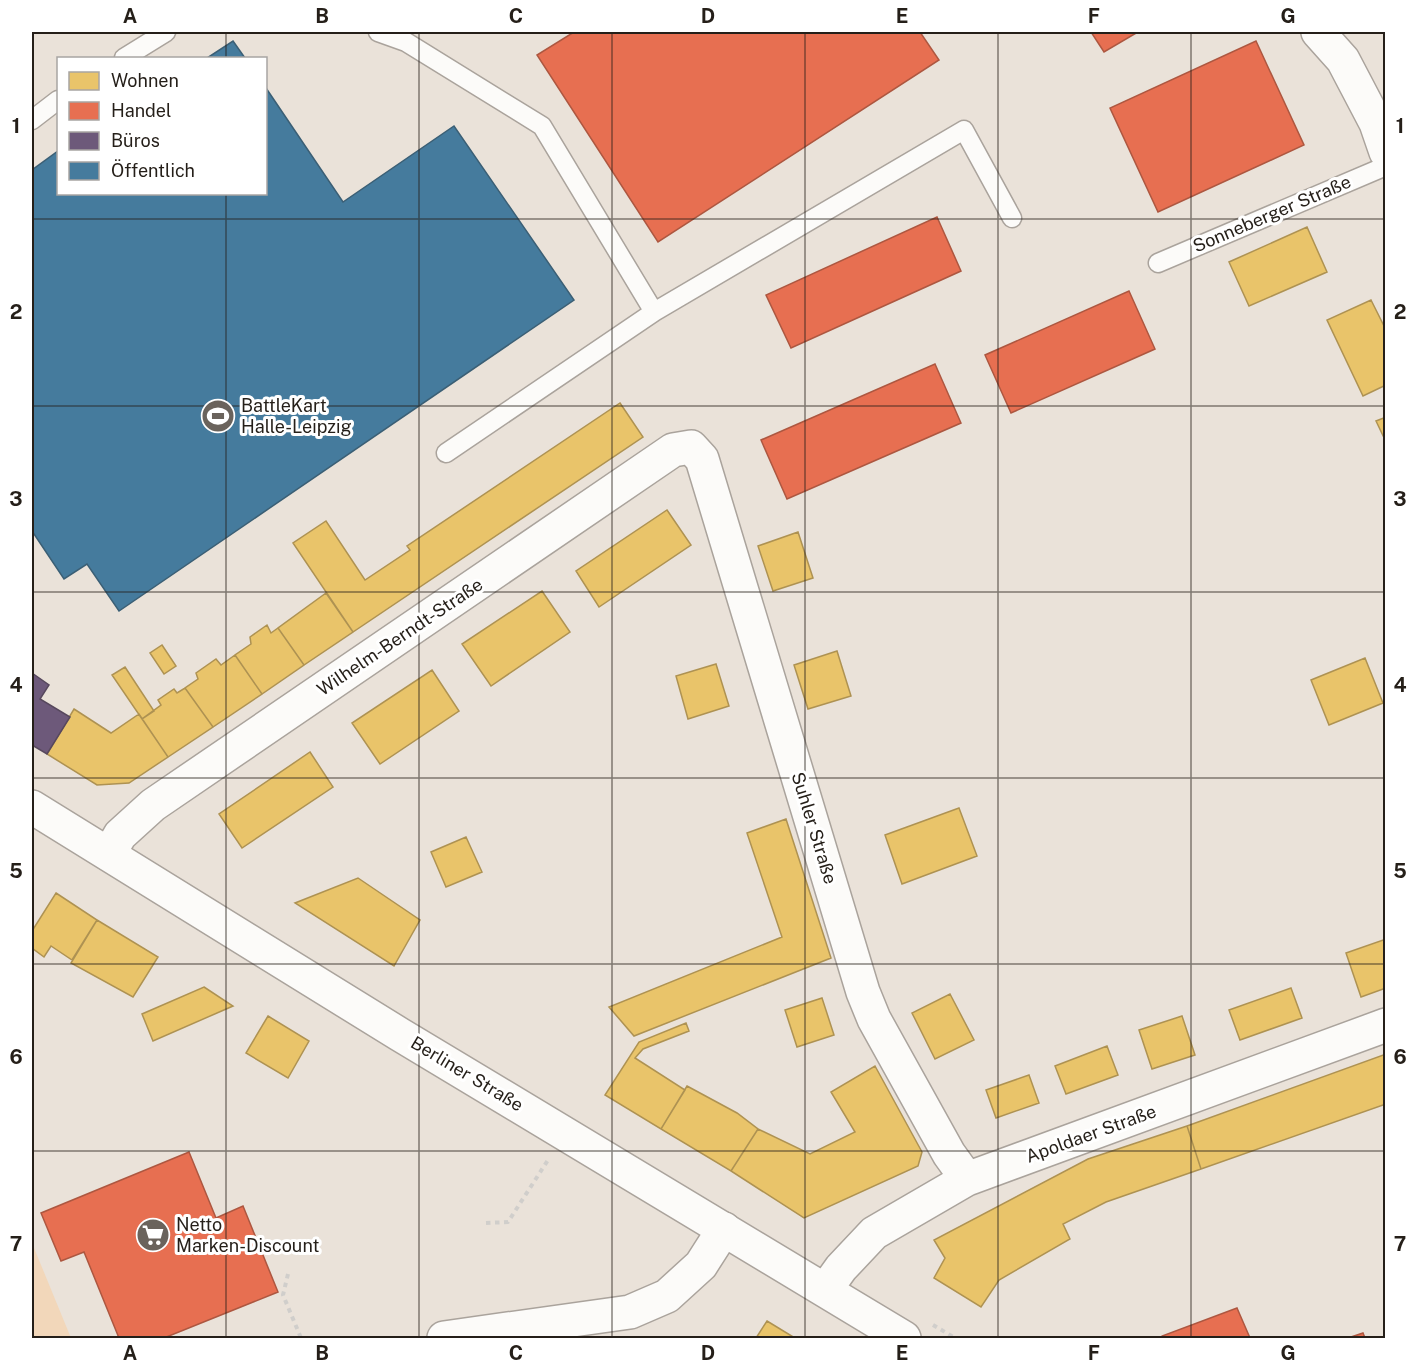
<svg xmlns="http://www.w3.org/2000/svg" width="1417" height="1370" font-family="'Public Sans',sans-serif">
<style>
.green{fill:#f2d7ba}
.homes{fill:#e9c46a;stroke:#ae9252;stroke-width:1.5}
.shops{fill:#e76f51;stroke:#ad5740;stroke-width:1.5}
.offices{fill:#6d597a;stroke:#57485d;stroke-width:1.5}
.public{fill:#457b9d;stroke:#3b5f75;stroke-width:1.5}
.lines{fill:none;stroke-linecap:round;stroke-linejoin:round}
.service-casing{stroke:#aaa39c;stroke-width:21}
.minor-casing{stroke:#aaa39c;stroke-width:36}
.tertiary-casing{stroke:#aaa39c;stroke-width:36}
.path{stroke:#d0cecb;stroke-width:4;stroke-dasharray:4.5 4.5;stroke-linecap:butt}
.service{stroke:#fcfbf9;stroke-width:18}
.minor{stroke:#fcfbf9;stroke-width:33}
.tertiary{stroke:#fcfbf9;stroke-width:33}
.grid{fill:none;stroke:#251f19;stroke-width:1.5;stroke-opacity:0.55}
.labels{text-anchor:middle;stroke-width:6;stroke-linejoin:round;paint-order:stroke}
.street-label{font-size:18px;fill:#251f19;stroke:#fff}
.poi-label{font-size:18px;fill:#251f19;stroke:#fff;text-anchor:start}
.neatline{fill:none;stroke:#251f19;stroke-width:2}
.grid-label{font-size:20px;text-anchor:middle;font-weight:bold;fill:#251f19}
</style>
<rect width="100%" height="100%" fill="#eae2d9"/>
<path class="green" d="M32 1243 71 1338H32Z"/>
<path class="homes" d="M1307 227 1327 272 1249 306 1229 262Z
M1371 300 1386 330V385L1363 396 1327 320Z
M620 403 643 437 353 632 293 543 326 521 365 580 410 550 407 546Z
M1386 417V442L1376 421Z
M667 510 691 545 599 607 576 571Z
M798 532 813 578 773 591 758 546Z
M542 591 570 632 491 686 462 644Z
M326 593 353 632 304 665 278 628Z
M267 625 271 633 278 628 304 665 262 694 235 655 251 644 250 637Z
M162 645 176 666 164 674 150 653Z
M837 651 851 696 808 709 794 665Z
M235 655 262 694 213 727 185 688 198 679 196 673 216 659 221 665Z
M1365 658 1383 703 1329 725 1311 680Z
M716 664 729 706 688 719 676 676Z
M125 667 154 711 142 719 112 675Z
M432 670 459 711 380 764 352 723Z
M185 688 213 727 168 757 142 719 161 705 158 700 174 689 177 693Z
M74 709 111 733 139 714 168 757 129 783 97 785 47 754Z
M310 752 333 787 242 848 219 814Z
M959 808 977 856 902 884 885 835Z
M786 819 831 958 634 1036 609 1007 782 937 747 833Z
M466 837 482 872 446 887 431 852Z
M358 878 420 920 394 966 295 903Z
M56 893 97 920 72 960 51 946 44 957 32 948V931Z
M97 920 158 957 133 997 71 963Z
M1386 939V988L1361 997 1346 953Z
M204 987 233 1006 153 1041 142 1014Z
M1291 988 1302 1018 1240 1040 1229 1010Z
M950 994 974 1040 935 1059 912 1013Z
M822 998 834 1035 797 1047 785 1010Z
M268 1016 309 1041 288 1078 246 1053Z
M1182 1016 1195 1055 1152 1069 1139 1030Z
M686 1023 689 1031 643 1049 635 1058 685 1090 661 1129 605 1095 639 1042Z
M1107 1046 1118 1075 1066 1094 1055 1066Z
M1386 1054V1104L1201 1169 1187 1126Z
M875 1066 922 1152 918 1166 804 1218 731 1171 758 1129 810 1154 855 1132 831 1092Z
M1029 1075 1039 1103 996 1118 986 1090Z
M687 1086 737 1113 758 1129 731 1171 661 1129Z
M1187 1126 1201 1169 1106 1202 1063 1224 1070 1239 999 1280 981 1307 934 1278 945 1258 934 1240 1088 1159Z
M767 1321 795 1338H756Z"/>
<path class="shops" d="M574 32H920L939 60 658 242 537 55Z
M1091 32H1138L1104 52Z
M1256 41 1304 145 1158 212 1110 108Z
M937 217 961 271 791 348 766 295Z
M1129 291 1155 349 1011 413 985 355Z
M935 364 961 423 787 499 761 440Z
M189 1152 216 1218 243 1206 278 1292 164 1338H119L84 1252 61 1261 41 1213Z
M1237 1308 1250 1338H1161L1162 1336Z
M1363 1333 1365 1338H1348Z"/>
<path class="offices" d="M32 673 49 685 40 699 70 717 47 754 32 745Z"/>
<path class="public" d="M233 41 245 58H207Z
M266 88 343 202 454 126 574 300 119 611 87 564 64 579 32 531V170L58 151V194H266Z"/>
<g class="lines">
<g class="service-casing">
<path id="service" d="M378 32 406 42 542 126 654 312 446 453
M124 58 166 32
M32 120 58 100
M1158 263 1386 166
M654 312 964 130 1012 218"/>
</g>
<g class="minor-casing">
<path id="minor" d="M1318 32 1343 60 1376 123 1386 152
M109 854 120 835 153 805 673 450 691 447 702 459 863 992 874 1019 949 1154 967 1179
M826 1289 841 1268 874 1233 967 1179 1386 1025
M444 1338 630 1312 667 1296 701 1265 724 1229"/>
</g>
<g class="tertiary-casing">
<path id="tertiary" d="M32 807 399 1034 904 1338"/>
</g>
<path class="path" d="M486 1223 508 1222 548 1160
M288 1274 283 1295 301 1338
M933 1325 955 1338"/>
<use href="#service" class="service"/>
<use href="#minor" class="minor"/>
<use href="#tertiary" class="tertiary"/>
</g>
<path class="grid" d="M226 32V58M419 32V1338M612 32V1338M805 32V1338M998 32V1338M1191 32V1338M226 194V1338M32 219H1386M32 406H1386M32 592H1386M32 778H1386M32 964H1386M32 1151H1386"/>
<defs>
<g id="stadium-disc" transform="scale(1.725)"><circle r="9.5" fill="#6a635c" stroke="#fff"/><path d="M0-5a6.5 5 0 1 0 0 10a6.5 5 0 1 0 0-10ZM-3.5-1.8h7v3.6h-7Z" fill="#fff"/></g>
<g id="supermarket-disc" transform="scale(1.725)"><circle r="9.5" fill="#6a635c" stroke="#fff"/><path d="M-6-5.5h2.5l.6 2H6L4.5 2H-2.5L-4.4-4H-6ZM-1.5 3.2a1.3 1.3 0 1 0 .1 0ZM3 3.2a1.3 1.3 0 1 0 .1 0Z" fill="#fff"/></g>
</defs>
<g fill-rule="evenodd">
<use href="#stadium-disc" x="218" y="416"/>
<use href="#supermarket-disc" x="153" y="1235"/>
</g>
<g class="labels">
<g class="street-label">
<text transform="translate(1272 214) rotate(-23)" y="6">Sonneberger Straße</text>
<text transform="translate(400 637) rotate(-34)" y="6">Wilhelm-Berndt-Straße</text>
<text transform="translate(814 828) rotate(73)" y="6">Suhler Straße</text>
<text transform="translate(467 1074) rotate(31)" y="6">Berliner Straße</text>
<text transform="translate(1091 1134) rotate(-20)" y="6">Apoldaer Straße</text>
</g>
<g class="poi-label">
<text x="241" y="412">BattleKart<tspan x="241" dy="21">Halle-Leipzig</tspan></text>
<text x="176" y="1231">Netto<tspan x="176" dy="21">Marken-Discount</tspan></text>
</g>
</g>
<rect width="1417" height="1370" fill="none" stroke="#ffffff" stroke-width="66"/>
<rect x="57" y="57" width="210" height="138" fill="#ffffff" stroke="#a8a5a3" stroke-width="1.5"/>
<rect x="69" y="72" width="30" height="18" fill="#e9c46a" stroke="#a8a5a3" stroke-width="1.5"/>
<text x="111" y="87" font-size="18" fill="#251f19">Wohnen</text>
<rect x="69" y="102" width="30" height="18" fill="#e76f51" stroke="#a8a5a3" stroke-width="1.5"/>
<text x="111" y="117" font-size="18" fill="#251f19">Handel</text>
<rect x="69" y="132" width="30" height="18" fill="#6d597a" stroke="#a8a5a3" stroke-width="1.5"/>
<text x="111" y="147" font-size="18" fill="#251f19">Büros</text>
<rect x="69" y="162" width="30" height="18" fill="#457b9d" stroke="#a8a5a3" stroke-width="1.5"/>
<text x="111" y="177" font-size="18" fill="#251f19">Öffentlich</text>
<rect x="33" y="33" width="1351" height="1304" class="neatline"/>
<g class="grid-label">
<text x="130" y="23">A</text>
<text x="322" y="23">B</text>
<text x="516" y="23">C</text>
<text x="708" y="23">D</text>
<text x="902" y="23">E</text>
<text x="1094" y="23">F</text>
<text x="1288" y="23">G</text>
<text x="16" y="133">1</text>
<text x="1400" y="133">1</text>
<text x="16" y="319">2</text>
<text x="1400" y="319">2</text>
<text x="16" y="506">3</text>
<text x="1400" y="506">3</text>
<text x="16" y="692">4</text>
<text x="1400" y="692">4</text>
<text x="16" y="878">5</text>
<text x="1400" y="878">5</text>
<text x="16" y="1064">6</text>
<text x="1400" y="1064">6</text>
<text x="16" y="1251">7</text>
<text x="1400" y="1251">7</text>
<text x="130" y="1360">A</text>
<text x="322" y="1360">B</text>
<text x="516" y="1360">C</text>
<text x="708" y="1360">D</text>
<text x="902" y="1360">E</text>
<text x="1094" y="1360">F</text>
<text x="1288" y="1360">G</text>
</g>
</svg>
